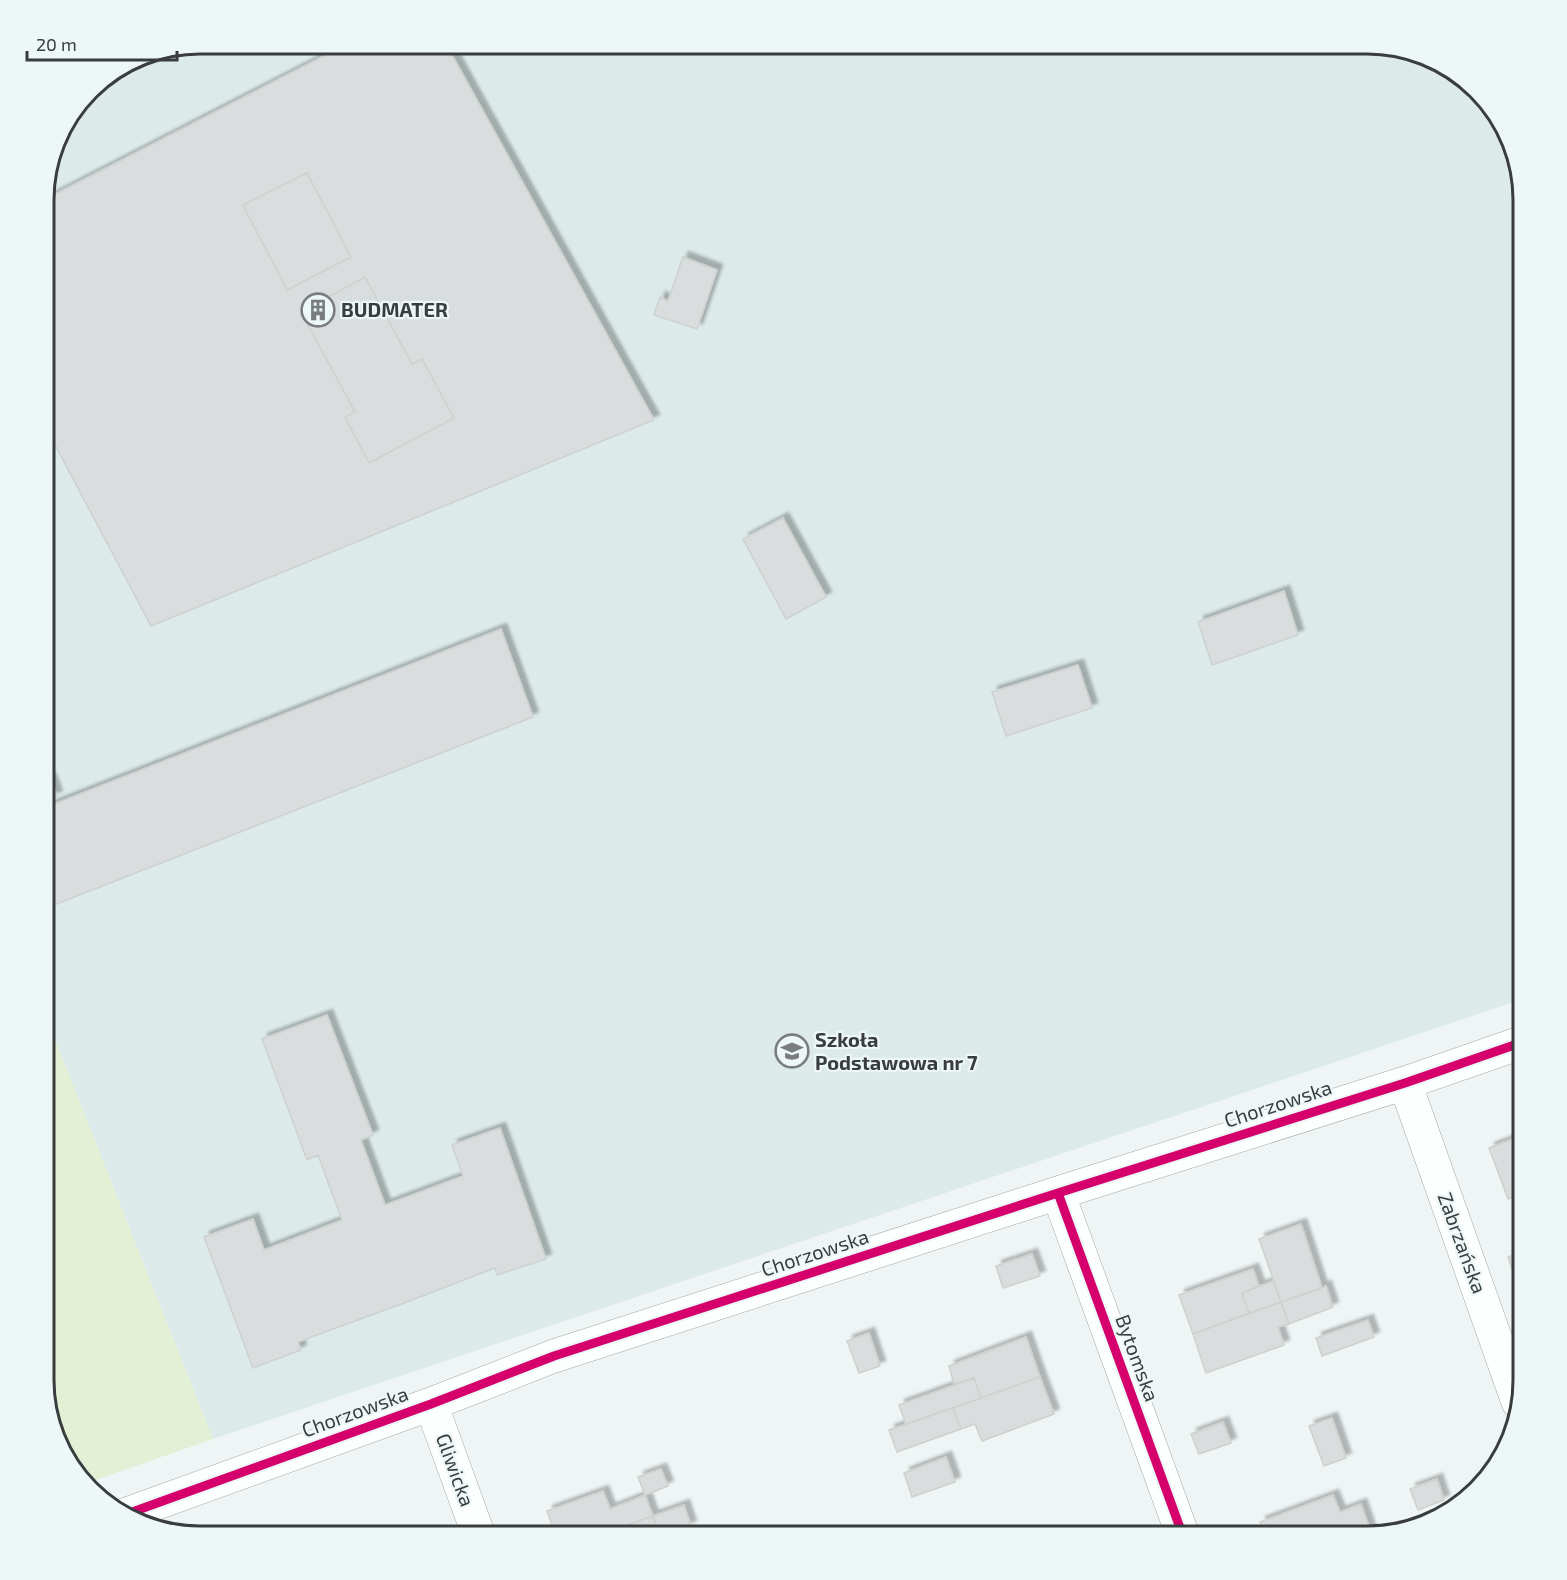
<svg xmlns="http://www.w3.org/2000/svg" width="1567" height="1580" font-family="'Exo 2',sans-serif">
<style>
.built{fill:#dceae9}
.green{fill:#e3f0d6}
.building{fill:#dadddd;stroke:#cdd1d0;stroke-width:1.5;filter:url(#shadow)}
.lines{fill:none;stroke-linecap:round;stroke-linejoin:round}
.minor-casing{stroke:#a4a9a9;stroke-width:34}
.minor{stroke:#fdfefe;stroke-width:33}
.cycleway-casing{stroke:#edf7f7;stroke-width:13}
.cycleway{stroke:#d6006c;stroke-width:9}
.labels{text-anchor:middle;stroke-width:4.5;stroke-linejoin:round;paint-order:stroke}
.poi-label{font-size:20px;font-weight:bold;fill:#393d3d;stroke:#edf7f7;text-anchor:start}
.street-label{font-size:20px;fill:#393d3d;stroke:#edf7f7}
.rim{fill:none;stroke:#393d3d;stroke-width:3}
</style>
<defs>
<filter id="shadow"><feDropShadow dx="5.5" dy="-5.5" stdDeviation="1.5" flood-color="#0004"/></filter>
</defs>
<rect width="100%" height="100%" fill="#eff5f5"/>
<path class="built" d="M200 44H1377L1436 59 1485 97 1512 140 1523 200V999L213 1439 44 1012V189L59 131 97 83 140 55Z"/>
<path class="green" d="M44 1012 213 1439 84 1484 55 1440 44 1380Z"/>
<path class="building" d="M347 44H446L654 420 151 626 44 424V200Z
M307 173 351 257 287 290 243 205Z
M683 257 717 270 697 329 654 315 660 297 668 301Z
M365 277 412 364 422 359 454 418 369 463 345 417 355 412 301 312Z
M783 518 826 597 786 619 743 539Z
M1284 591 1298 635 1212 665 1198 622Z
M501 629 533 717 44 909V808Z
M1078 665 1092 708 1006 736 992 692Z
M50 778 57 796 44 801V781Z
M327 1015 373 1135 361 1140 385 1205 463 1176 452 1145 500 1128 546 1259 497 1275 495 1268 404 1303 298 1342 301 1350 253 1368 204 1237 253 1219 264 1250 342 1220 318 1155 307 1160 262 1039Z
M1523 1135V1193L1508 1199 1489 1148Z
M1301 1224 1322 1288 1281 1302 1259 1239Z
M1523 1252V1271L1514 1275 1508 1257Z
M1032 1254 1040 1276 1003 1288 996 1266Z
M1253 1269 1259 1286 1242 1293 1249 1313 1193 1334 1179 1295Z
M1273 1281 1281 1302 1249 1313 1242 1293Z
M1326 1286 1333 1307 1289 1324 1281 1302Z
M1281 1302 1289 1324 1278 1327 1284 1345 1206 1373 1193 1334Z
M1368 1320 1374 1337 1322 1356 1316 1338Z
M869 1333 880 1366 859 1373 847 1341Z
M1026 1337 1040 1377 981 1398 974 1378 954 1384 949 1366Z
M1040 1377 1054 1414 982 1441 975 1424 961 1429 953 1408Z
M974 1378 981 1398 906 1424 899 1405Z
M953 1408 961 1429 897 1452 889 1430Z
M1332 1418 1346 1458 1324 1466 1309 1426Z
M1223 1422 1231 1443 1199 1454 1191 1434Z
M946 1457 955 1482 912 1497 904 1473Z
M661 1469 668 1486 645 1495 638 1477Z
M1437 1479 1444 1500 1418 1510 1410 1489Z
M603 1491 610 1509 645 1495 653 1516 597 1536H556L547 1511Z
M1333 1495 1340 1512 1361 1504 1369 1527 1344 1536H1266L1260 1522Z
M684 1505 691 1526 660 1536 653 1516Z
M653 1516 660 1536H597Z
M1369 1527 1372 1535 1344 1536Z"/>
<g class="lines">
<g class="minor-casing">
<path id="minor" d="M1405 1083 1518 1402
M1058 1193 1183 1536
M431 1404 479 1536
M124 1515 431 1404 554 1356 1058 1193 1405 1083 1523 1042"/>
</g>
<use href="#minor" class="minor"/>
<g class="cycleway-casing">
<path id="cycleway" d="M1058 1193 1183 1536
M124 1515 431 1404 554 1356 1058 1193 1405 1083 1523 1042"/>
</g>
<use href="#cycleway" class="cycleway"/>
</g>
<defs>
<g id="building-ring" transform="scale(1.725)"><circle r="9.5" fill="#edf7f7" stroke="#797d7d" stroke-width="1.5"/><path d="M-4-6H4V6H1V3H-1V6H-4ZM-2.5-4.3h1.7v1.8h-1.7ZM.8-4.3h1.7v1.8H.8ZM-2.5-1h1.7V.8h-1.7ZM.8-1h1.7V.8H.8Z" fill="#797d7d"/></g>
<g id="school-ring" transform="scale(1.725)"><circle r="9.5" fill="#edf7f7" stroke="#797d7d" stroke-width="1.5"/><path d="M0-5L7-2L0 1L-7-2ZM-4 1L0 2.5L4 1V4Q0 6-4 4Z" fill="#797d7d"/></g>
</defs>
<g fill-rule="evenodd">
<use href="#building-ring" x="318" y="310"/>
<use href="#school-ring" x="792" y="1051"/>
</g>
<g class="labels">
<g class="poi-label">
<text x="341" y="317">BUDMATER</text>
<text x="815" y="1047">Szkoła<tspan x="815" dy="23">Podstawowa nr 7</tspan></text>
</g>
<g class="street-label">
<text transform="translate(1278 1104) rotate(-18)" y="7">Chorzowska</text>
<text transform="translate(1462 1243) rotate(70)" y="7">Zabrzańska</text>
<text transform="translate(815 1253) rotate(-18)" y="7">Chorzowska</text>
<text transform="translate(1137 1358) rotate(70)" y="7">Bytomska</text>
<text transform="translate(355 1412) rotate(-20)" y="7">Chorzowska</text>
<text transform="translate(455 1470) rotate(70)" y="7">Gliwicka</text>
</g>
</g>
<path d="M0 0H1567V1580H0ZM200 54H1367A146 146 0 0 1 1513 200V1380A146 146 0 0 1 1367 1526H200A146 146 0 0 1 54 1380V200A146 146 0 0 1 200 54Z" fill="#edf7f7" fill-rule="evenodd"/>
<path class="rim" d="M200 54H1367A146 146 0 0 1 1513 200V1380A146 146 0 0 1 1367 1526H200A146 146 0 0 1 54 1380V200A146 146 0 0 1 200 54Z"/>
<path d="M27 51v9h150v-9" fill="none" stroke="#393d3d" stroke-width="3"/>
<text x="36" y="51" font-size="18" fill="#393d3d" stroke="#edf7f7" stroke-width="4.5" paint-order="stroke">20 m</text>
</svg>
